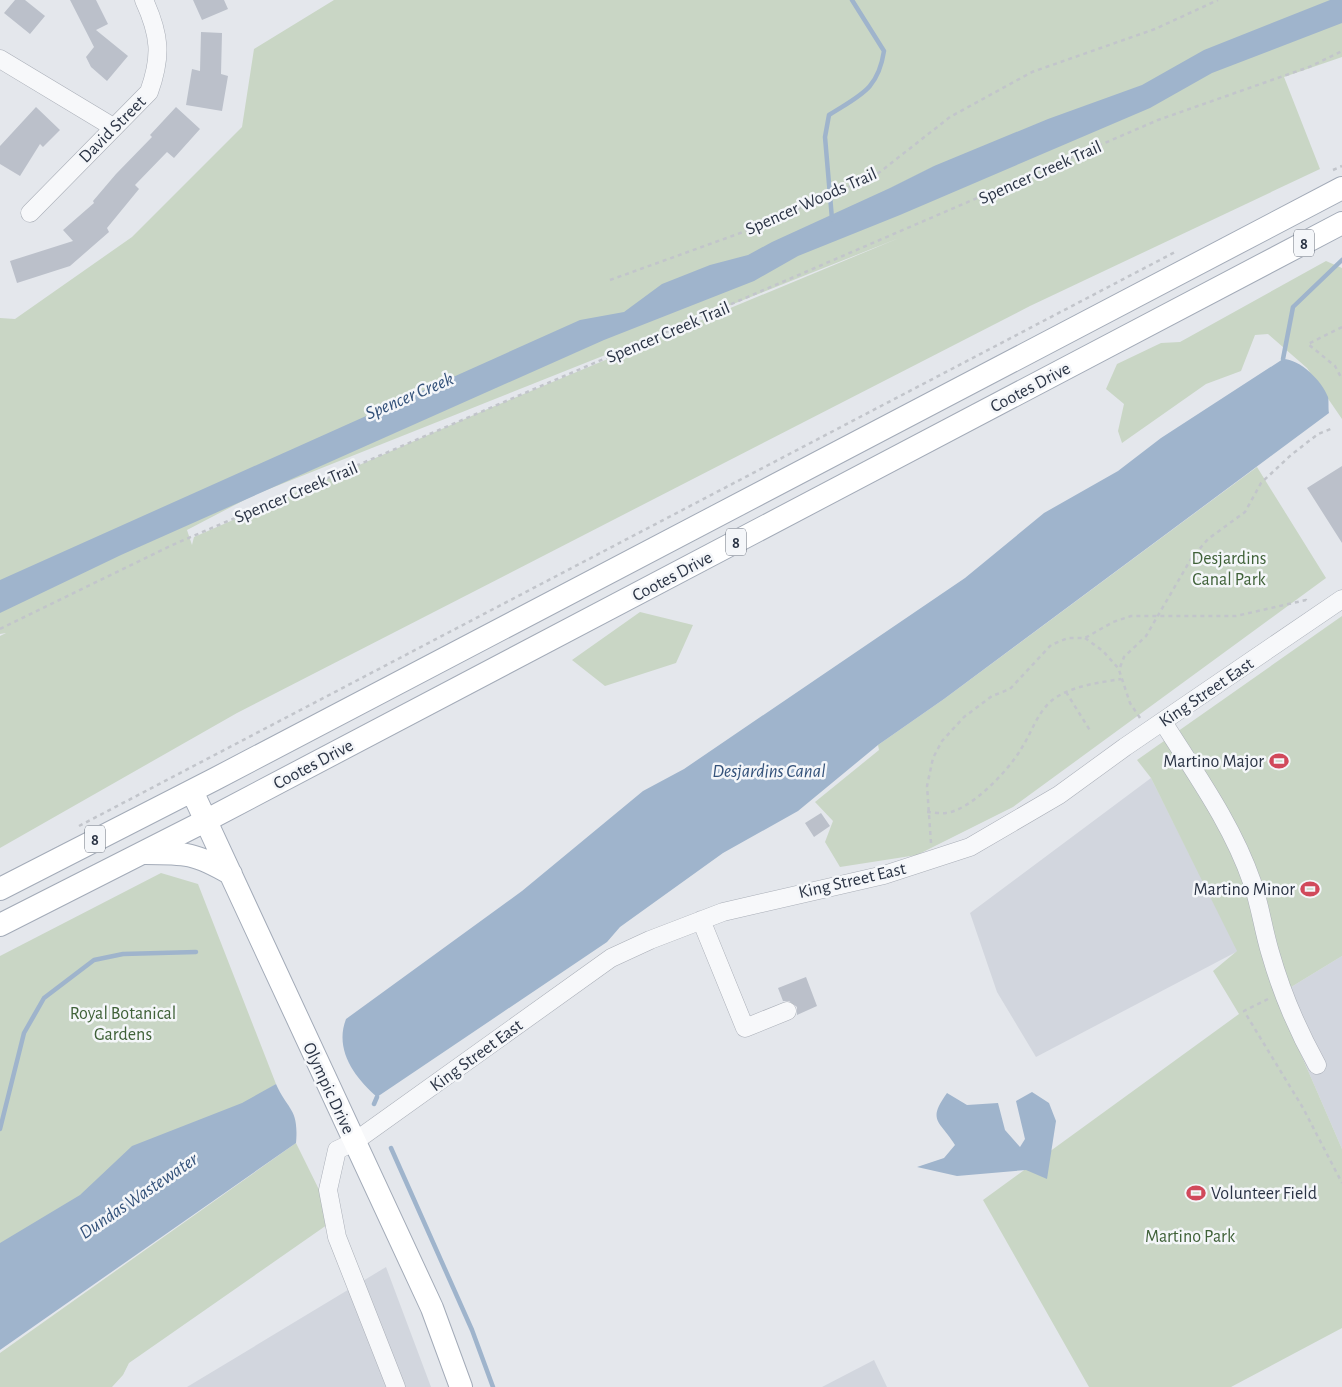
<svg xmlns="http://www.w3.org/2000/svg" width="1342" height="1387" font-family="'Alegreya Sans',sans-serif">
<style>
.built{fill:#d2d6de}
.green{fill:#c9d6c5;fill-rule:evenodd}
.water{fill:#9fb4cc}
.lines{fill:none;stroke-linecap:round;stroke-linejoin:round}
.stream{stroke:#9fb4cc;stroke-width:4.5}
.building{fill:#bbc0ca}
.minor-casing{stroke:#a9aeb7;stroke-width:19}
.major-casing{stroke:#a3abb8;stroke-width:24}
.path{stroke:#c2c5cb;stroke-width:2.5;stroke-dasharray:4 4;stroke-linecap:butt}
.minor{stroke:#f7f8fa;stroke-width:18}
.major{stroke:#fff;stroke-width:22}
.labels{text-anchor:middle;stroke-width:5;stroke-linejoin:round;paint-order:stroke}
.shield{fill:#f4f6f9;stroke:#676e7b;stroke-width:1}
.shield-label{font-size:16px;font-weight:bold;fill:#2b3445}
.street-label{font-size:18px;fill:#2b3445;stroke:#f4f6f9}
.park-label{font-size:18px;fill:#3f6138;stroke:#f4f6f9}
.poi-label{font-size:18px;fill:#2b3445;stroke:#f4f6f9;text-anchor:end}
.water-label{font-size:19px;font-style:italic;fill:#34527a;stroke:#f4f6f9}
</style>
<rect width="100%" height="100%" fill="#e4e7ec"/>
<path class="built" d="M1151 778 1238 951 1036 1057 997 992 970 913Z
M1342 956V1149L1290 1029 1283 992Z
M386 1267 431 1387H187Z
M874 1360 887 1387H822Z"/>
<path class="green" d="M334 0H1342V57L1284 77 1320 169 1030 306 237 713 0 848V636L6 633 0 634V318L15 319 132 237 242 127 254 49ZM899 238 490 408 194 537 192 545 187 530 254 495Z
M1326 261 1342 268V419L1307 368 1268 334 1255 335 1241 371 1206 384 1122 443 1118 431 1124 404 1106 389 1117 364 1161 343 1180 342Z
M1257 467 1326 578 1013 807 917 855 840 867 825 842 833 821 815 802 879 750 878 745 944 699Z
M640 612 693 625 676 663 605 686 572 660Z
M1342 616V956L1283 992 1290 1029 1342 1149V1328L1231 1387H1089L983 1200 1239 1014 1213 971 1237 951 1151 778 1137 760Z
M161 873 198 884 276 1084 0 1271V956Z
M296 1143 334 1220 129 1363 123 1375 112 1387H0V1353Z"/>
<path class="water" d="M1330 0H1342V23L1212 73 1150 108 900 215 798 256 754 281 604 340 121 555 0 613V580L580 320 624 312 662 284 710 265 748 255 772 242 890 188 934 166 1048 119 1142 85 1204 50Z
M1283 359C1300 359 1322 381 1328 397 1329 401 1328 408 1329 413L944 699 878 745 798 811 723 853 620 927 607 942 377 1097C355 1078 334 1050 346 1019L522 891 643 791 684 769 965 578 1044 513 1118 471 1161 438Z
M276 1084C288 1111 299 1108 296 1143L0 1350V1243L80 1195 132 1146 242 1103Z
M1032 1092 1049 1103 1056 1121 1047 1179 1026 1170 957 1176 917 1167 944 1158 955 1145C939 1120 927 1121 947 1093L967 1105 998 1103 1005 1130 1020 1147 1025 1139 1016 1101Z"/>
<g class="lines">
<path class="stream" d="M832 219 825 137 829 115C860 95 878 90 884 51L852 0
M1283 359 1293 307 1342 260
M374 1104 377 1097
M0 1129 24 1033 44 998 94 960 123 954 196 952
M391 1148 472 1330 493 1387"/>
</g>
<path class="building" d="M15 0H25L45 16 30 34 4 13Z
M70 0H96L108 24 96 30 128 56 107 81 91 67 86 57 94 47Z
M193 0H224L228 9 202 20Z
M201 32 222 33 221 74 228 76 222 111 186 105 192 69 200 71Z
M36 107 60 130 43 147 40 144 20 176 0 164V146Z
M176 107 200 129 174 158 167 152 135 185 139 189 107 228 109 232 70 266 17 283 10 261 73 241 63 230 94 203 93 201 116 174 152 137 150 135Z
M1342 466V543L1307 488Z
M821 813 830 826 814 837 805 823Z
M806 977 817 1006 797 1015V1007L789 1001H783L778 988Z"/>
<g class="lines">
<g class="minor-casing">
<path id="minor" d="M0 59 113 127
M30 213 149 92C162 56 160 35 144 0
M1163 722C1195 773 1232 824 1252 882 1260 904 1263 929 1270 952 1281 991 1297 1029 1317 1065
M701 920 745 1028 787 1011
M396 1387 337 1237 328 1190 337 1150 354 1142 611 958 650 940 723 912 884 875 970 847 1059 795 1125 747 1342 599"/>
</g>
<g class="major-casing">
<path id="major" d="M192 791 432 1308 461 1387
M145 853C186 853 195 853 231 874
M0 889 215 779 1342 188
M0 925 207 820 1342 223"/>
</g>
<path class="path" d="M1333 170 1342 166
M610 280 746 231 876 175 950 117 1032 72 1155 29 1218 0
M1342 327 1308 344 1335 366 1342 379
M0 629 170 546 1158 120 1309 67 1342 51
M1085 638 1103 651 1119 669
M1066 692 1091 732
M1140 718 1130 703 1119 670 1124 657 1146 636 1191 559 1208 539 1245 512 1261 483 1291 455 1318 434 1333 428
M927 812C933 812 941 814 946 813 971 810 1009 770 1021 749 1031 734 1036 716 1049 703 1067 686 1098 683 1121 679
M79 826 1177 251
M931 843 927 786 933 758 942 741 964 717 992 696 1010 689 1051 645 1068 638H1085L1113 622 1131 616H1236L1306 600 1309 603
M1268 999 1244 1011 1303 1108 1342 1183"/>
<use href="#minor" class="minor"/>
<use href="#major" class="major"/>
</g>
<defs>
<g id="stadium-bare" transform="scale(1.5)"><path d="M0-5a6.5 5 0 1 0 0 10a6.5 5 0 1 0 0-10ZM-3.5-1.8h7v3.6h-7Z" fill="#d1495b" stroke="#f4f6f9" stroke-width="2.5" paint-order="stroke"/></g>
</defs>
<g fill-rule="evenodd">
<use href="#stadium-bare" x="1279" y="761"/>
<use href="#stadium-bare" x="1310" y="889"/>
<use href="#stadium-bare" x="1196" y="1193"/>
</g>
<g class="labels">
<g class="shield">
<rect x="1294" y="229.5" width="20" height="27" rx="4"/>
<rect x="726" y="528.5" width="20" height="27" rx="4"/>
<rect x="85" y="825.5" width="20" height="27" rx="4"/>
</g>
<g class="shield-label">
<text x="1304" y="249">8</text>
<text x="736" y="548">8</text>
<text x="95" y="845">8</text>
</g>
<g class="street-label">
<text transform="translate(112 129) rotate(-45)" y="6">David Street</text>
<text transform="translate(1040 172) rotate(-24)" y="6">Spencer Creek Trail</text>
<text transform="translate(811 201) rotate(-24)" y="6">Spencer Woods Trail</text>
<text transform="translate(668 332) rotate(-23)" y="6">Spencer Creek Trail</text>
<text transform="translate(1030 387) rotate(-28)" y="6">Cootes Drive</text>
<text transform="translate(296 492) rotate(-23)" y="6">Spencer Creek Trail</text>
<text transform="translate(672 576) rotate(-28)" y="6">Cootes Drive</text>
<text transform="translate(1206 692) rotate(-34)" y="6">King Street East</text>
<text transform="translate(313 764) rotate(-28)" y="6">Cootes Drive</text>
<text transform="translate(852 880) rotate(-13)" y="6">King Street East</text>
<text transform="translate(476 1055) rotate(-36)" y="6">King Street East</text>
<text transform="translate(329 1088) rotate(65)" y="6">Olympic Drive</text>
</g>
<g class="park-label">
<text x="1229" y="564">Desjardins<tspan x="1229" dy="21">Canal Park</tspan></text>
<text x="123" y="1019">Royal Botanical<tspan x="123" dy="21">Gardens</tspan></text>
<text x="1190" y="1242">Martino Park</text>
</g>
<g class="poi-label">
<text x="1264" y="767">Martino Major</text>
<text x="1295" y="895">Martino Minor</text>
<text x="1211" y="1199" text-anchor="start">Volunteer Field</text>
</g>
<g class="water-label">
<text transform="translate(409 395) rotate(-23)" y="7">Spencer Creek</text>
<text x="769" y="777">Desjardins Canal</text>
<text transform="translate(138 1195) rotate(-34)" y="7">Dundas Wastewater</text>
</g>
</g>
</svg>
